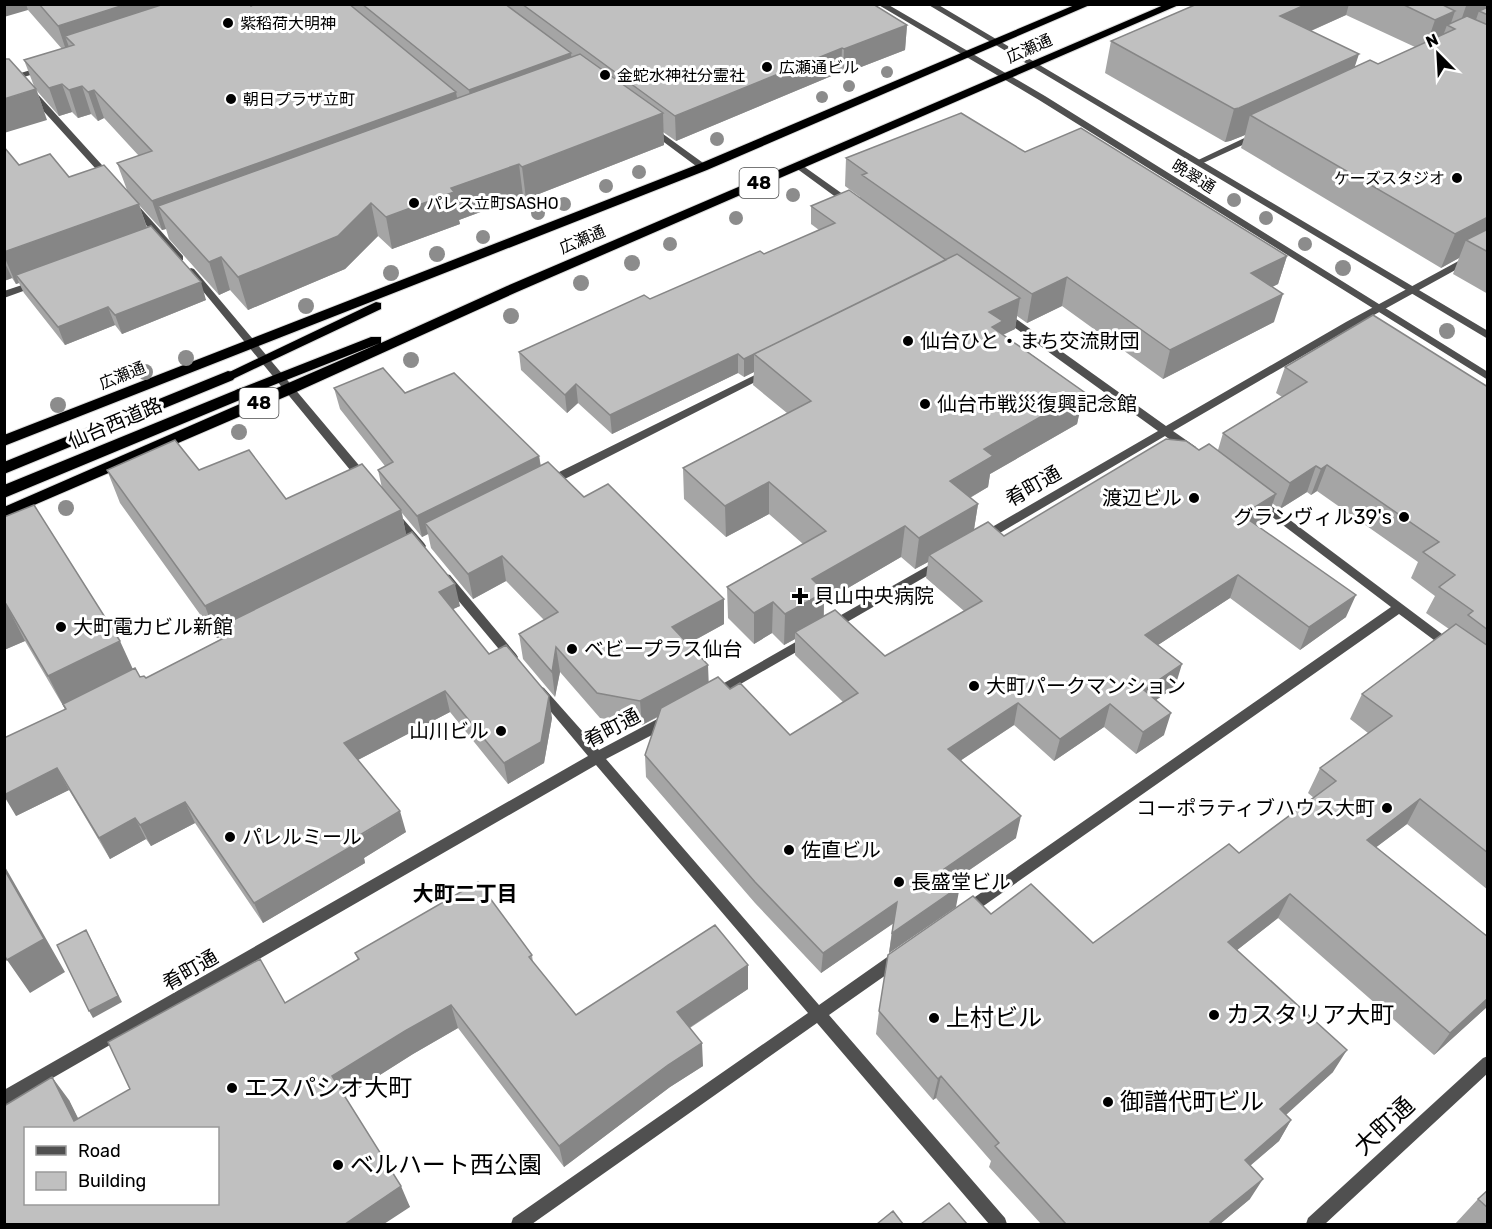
<svg xmlns="http://www.w3.org/2000/svg" width="1492" height="1229" font-family="Rubik,'Noto Sans JP',sans-serif">
<style>
.lines{fill:none;stroke-linecap:round;stroke-linejoin:round}
.trunk-casing{stroke:#dbdbdb;stroke-width:2}
.motorway-casing{stroke:#dbdbdb;stroke-width:2}
.minor{fill:#505050;fill-rule:evenodd}
.tertiary{fill:#505050;fill-rule:evenodd}
.trunk{fill:#000;fill-rule:evenodd}
.motorway{fill:#000;fill-rule:evenodd}
.tree{fill:#8c8c8c}
.wall{fill:#a5a5a5;fill-rule:evenodd}
.shaded-wall{fill:#868686}
.building{fill:#c0c0c0;stroke:#868686;stroke-width:1.5;fill-rule:evenodd}
.poi-dot{fill:#000;stroke:#fff;stroke-width:2}
.labels{text-anchor:middle;stroke-width:6;stroke-linejoin:round;paint-order:stroke}
.far-poi-label{font-size:16px;fill:#000;stroke:#fff;text-anchor:start}
.far-street-label{font-size:16px;fill:#000;stroke:#fff}
.shield{fill:#fff;stroke:#4c4c4c;stroke-width:1.5}
.shield-label{font-size:18px;font-weight:bold;fill:#000}
.poi-label{font-size:20px;fill:#000;stroke:#fff;text-anchor:start}
.street-label{font-size:20px;fill:#000;stroke:#fff}
.neighbourhood-label{font-size:21px;font-weight:bold;fill:#000;stroke:#fff}
.near-poi-label{font-size:24px;fill:#000;stroke:#fff;text-anchor:start}
.near-street-label{font-size:24px;fill:#000;stroke:#fff}
</style>
<rect width="100%" height="100%" fill="#fff"/>
<g class="lines">
<g class="trunk-casing">
<path id="trunk" d="M1077 4H1092L707 170 4 446V435L699 164Z
M1166 4H1181L517 292 294 393 4 518V507L380 343 246 396H236L234 393 236 390 371 337H381V343L507 286Z
M376 302 381 303V309L233 379 228 381 221 376Z"/>
</g>
<g class="motorway-casing">
<path id="motorway" d="M228 371 233 372 236 376 233 380 4 474V462Z
M241 388 249 393 247 397 4 498V485Z"/>
</g>
<path class="minor" d="M44 66H47V70L4 83V78Z
M28 90H34L111 175V179H105L28 94Z
M652 126 706 165V169H700L649 131V127Z
M1257 132 1261 135 1260 137 1201 164 1198 165 1194 162Z
M799 163 854 202V206H848L796 168V164Z
M134 203 137 204 183 256V260H177L131 208V204Z
M1488 245V252L1354 326 1173 431 1196 447 1197 450 1196 453H1188L1165 436 988 540 984 541 978 537 980 534 1158 431 1000 317V313H1008L1166 426 1346 322Z
M191 268 194 269 368 476 370 479 368 482H360L188 273 186 271Z
M37 280 42 283 40 285 4 298V291Z
M767 369 772 372 771 374 553 485 549 486 543 482 545 479Z
M1258 496 1454 643 1456 646 1454 649H1446L1399 614 972 914 967 916 962 914 960 910 962 906 1391 607 1254 503 1252 500Z
M394 512 398 513 424 543 426 546 424 549H416L390 519 388 516 390 513Z
M940 559 946 563 944 566 835 629H827L825 626 827 623Z
M446 574 450 575 516 654 518 657 516 660H508L442 581 440 578Z
M808 635 812 637 814 640 812 643 718 697H710L708 694 710 691Z
M540 686 544 688 599 750 663 716H673L674 720 673 724 606 759 819 1005 893 953 898 952 903 953 905 958 903 963 829 1015 1005 1218 1007 1224H989L817 1023 532 1224H511L513 1218 808 1013 596 765 4 1106V1090L588 756 536 694 534 691 536 688Z
M1488 1056V1073L1325 1224H1306L1308 1218 1483 1058Z"/>
<path class="tertiary" d="M877 4H887L1045 96 1488 372V380L1039 100Z
M927 4H937L1488 331V339Z"/>
<use href="#trunk" class="trunk"/>
<use href="#motorway" class="motorway"/>
</g>
<g class="tree">
<circle cx="887" cy="72" r="6"/>
<circle cx="849" cy="86" r="6"/>
<circle cx="822" cy="97" r="6"/>
<circle cx="717" cy="139" r="7"/>
<circle cx="639" cy="172" r="7"/>
<circle cx="606" cy="186" r="7"/>
<circle cx="793" cy="195" r="7"/>
<circle cx="1234" cy="200" r="7"/>
<circle cx="564" cy="204" r="7"/>
<circle cx="538" cy="213" r="7"/>
<circle cx="736" cy="218" r="7"/>
<circle cx="1266" cy="218" r="7"/>
<circle cx="483" cy="237" r="7"/>
<circle cx="670" cy="244" r="7"/>
<circle cx="1305" cy="244" r="7"/>
<circle cx="437" cy="254" r="8"/>
<circle cx="632" cy="263" r="8"/>
<circle cx="1343" cy="268" r="8"/>
<circle cx="391" cy="273" r="8"/>
<circle cx="581" cy="283" r="8"/>
<circle cx="306" cy="306" r="8"/>
<circle cx="511" cy="316" r="8"/>
<circle cx="1447" cy="331" r="8"/>
<circle cx="186" cy="358" r="8"/>
<circle cx="411" cy="360" r="8"/>
<circle cx="145" cy="372" r="8"/>
<circle cx="58" cy="405" r="8"/>
<circle cx="239" cy="432" r="8"/>
<circle cx="66" cy="508" r="8"/>
</g>
<path class="wall" d="M4 4H250L251 6 255 4H873L907 25 905 50 843 74 841 72 676 141 663 132 664 145 526 199 523 196 459 220 460 224 392 249 378 236 345 269 248 310 230 290 219 295 169 239 166 229 162 230 139 205 147 227 206 300 122 334 115 325 65 345 24 293 19 283 16 284 12 278 4 281V147L19 165 69 177 127 190 117 163 139 156 104 118 98 121 91 114 78 118 72 112 59 116 37 91 47 120 24 60 62 49 28 10Z
M1197 4H1488V294L1453 274 1459 258 1441 268 1241 148 1245 135 1230 141 1225 142 1105 73 1111 41ZM1346 15 1415 47 1378 64 1355 67 1311 31Z
M1025 152 1287 256 1278 284 1272 287 1274 322 1163 379 1062 306 1027 323 1017 316 1015 329 1003 334 1084 392 1077 424 990 474 988 487 970 498 978 504 974 530 1004 536 1199 450H1218L1223 433 1282 397 1276 393 1285 367 1488 387V890L1407 824 1376 847 1488 937V1006L1434 1055 1278 918 1237 950 1333 1072 1286 1115 1291 1120 1279 1141 1250 1166V1199L1220 1224H1041L989 1167 991 1161 936 1098 933 1100 876 1034 879 1011 991 914 1093 943 1239 853 1314 798 1308 793 1320 768 1368 733 1350 719 1362 694 1449 629 1426 613 1435 596 1411 578 1418 562 1317 491 1311 495 1307 492 1280 509 1272 503 1268 517 1256 524 1346 617 1300 650 1230 598 1158 645 1175 687 1156 700 1164 735 1136 754 1104 727 1054 761 1014 725 961 760 1016 838 955 880 956 907 889 953 893 923 821 973 755 903 646 777 645 755 658 717 642 725 600 718 560 672 555 697 523 659 519 634 544 620 506 581 473 599 431 548 428 534 422 537 402 513 406 535 460 606 452 609 489 654 552 718 544 763 508 784 450 712 358 760 406 832 364 858 365 863 263 923 195 823 151 846 146 839 110 859 69 790 16 816 65 709 25 641 4 650V517L133 669 140 677 146 678 221 639 220 637 217 638 120 503 107 470H199L286 499 382 488 378 470 385 466 340 409 334 388 405 393 539 456 541 466 584 497 724 624 688 644 708 665V682L730 689 790 735 843 702 795 655V639L784 645 772 633 754 644 728 618 727 587 803 544 769 514 726 537 684 499 683 468 787 413 753 385 754 372 744 377 738 373 612 434 578 403 567 413 521 370 519 352 764 254 819 230 811 224V206L860 199V197L845 186 846 158ZM901 557 915 569 928 562 926 578 964 611 885 656 824 616V602Z
M355 953 532 955 533 963 576 1015 748 989 690 1028 703 1066 670 1087 564 1167 458 1028 413 1054 345 1097 410 1207 4 1224 69 1100 78 1119 285 1003 358 960Z
M1488 1190V1224H1455L1478 1199Z"/>
<path class="shaded-wall" d="M4 4H26L28 10 4 17Z
M127 4 227 5 74 45 65 36 72 55 68 56 58 26Z
M1307 4H1349L1346 15 1272 48 1280 16Z
M1469 4H1488V15L1479 11 1472 31 1455 38 1466 6Z
M1455 11 1450 26 1447 25 1440 44 1424 52 1435 20Z
M907 25 905 50 843 74 844 49Z
M842 48 841 72 676 141 675 116Z
M571 53 573 78 472 115 469 90Z
M1359 54 1348 87 1250 115 1245 135 1230 141 1225 142 1234 109Z
M62 84 72 112 59 116 49 88Z
M82 86 91 114 78 118 69 90Z
M36 89 47 120 4 133V99Z
M94 90 104 118 98 121 88 92Z
M456 92 461 120 158 206 166 229 162 230 152 201Z
M663 113 664 145 526 199 522 167Z
M519 164 523 196 459 220 460 224 392 249 386 217 451 188Z
M371 203 378 236 345 269 248 310 238 277Z
M139 204 149 235 16 275 19 283 16 284 4 256V252Z
M1488 217V243L1466 240 1459 258 1441 268 1455 234Z
M1287 256 1278 284 1243 302 1251 273Z
M221 257 230 290 219 295 209 262Z
M946 260 754 354V372L744 377V359Z
M4 261 12 278 4 281Z
M1067 277 1062 306 1027 323 1032 294Z
M201 282 206 300 122 334 115 315Z
M1283 294 1274 322 1163 379 1170 350Z
M1020 298 1015 329 1001 336 998 353 989 312Z
M108 307 115 325 65 345 58 327Z
M738 354V373L612 434 610 415Z
M576 384 578 403 567 413 565 395Z
M1084 392 1077 424 990 474 988 487 945 512 950 481 984 449Z
M539 456 542 477 425 523 428 534 422 537 417 516Z
M1327 465 1317 491 1311 495 1321 469Z
M1316 466 1307 492 1280 509 1290 483Z
M769 482V514L726 537 725 506Z
M1276 494 1268 517 1234 538 1242 515Z
M978 504 973 535 929 555 928 562 915 569 919 538Z
M401 510 408 543 217 628 220 637 217 638 205 606Z
M905 526 901 557 824 602 823 623 795 632V639L784 645 785 614 812 579Z
M502 556 506 581 473 599 468 574Z
M1238 575 1230 598 1138 658 1145 635Z
M455 584 460 606 443 614 439 592Z
M1356 595 1346 617 1300 650 1309 627Z
M724 599V624L673 652 672 627Z
M773 602 772 633 754 644V613Z
M6 604 25 641 4 650V605Z
M120 641 137 678 67 713 48 676Z
M556 647 560 672 555 697 552 672Z
M1182 664 1175 687 1137 713 1144 690Z
M708 665 709 689 642 725 640 701Z
M445 691 450 712 350 764 344 743Z
M549 696 552 718 544 763 508 784 504 763Z
M1018 703 1014 725 945 771 948 749Z
M1110 704 1104 727 1054 761 1060 739Z
M1171 713 1164 735 1136 754 1143 732Z
M57 768 69 790 16 816 4 796V795Z
M1420 799 1407 824 1354 864 1367 840Z
M185 802 195 823 151 846 140 825Z
M400 811 406 832 364 858 365 863 263 923 254 903Z
M1021 816 1016 838 940 890 944 869Z
M135 818 146 839 110 859 99 838Z
M4 865 65 972 30 993 7 960Z
M960 886 956 907 889 953 892 933Z
M1290 894 1278 918 1218 965 1228 942Z
M897 902 894 923 821 973 823 953Z
M86 930 122 1002 93 1018 89 1011Z
M748 965V989L678 1035 677 1012Z
M1488 998V1006L1434 1055 1450 1033Z
M451 1005 458 1028 413 1054 342 1099 332 1076 405 1031Z
M702 1043 703 1066 670 1087 564 1167 559 1146 668 1065Z
M1347 1050 1333 1072 1268 1131 1280 1109Z
M941 1076 936 1098 933 1100 938 1079Z
M52 1077 69 1100 83 1128 74 1121Z
M1291 1120 1279 1141 1233 1180 1245 1160Z
M1263 1179 1250 1199 1220 1224H1209L1210 1222Z
M401 1186 410 1207 384 1224H345Z"/>
<path class="building" d="M39 4H127L58 26Z
M164 4H250L251 6 255 4H349L456 92 152 201 117 163 152 151 94 90 88 92 82 86 69 90 62 84 49 88 24 60 74 45 65 36Z
M362 4H505L571 53 469 90Z
M522 4H873L907 25 844 49 842 48 675 116Z
M1197 4H1307L1280 16 1359 54 1239 108 1234 109 1111 41Z
M1402 4H1441L1455 11 1435 20Z
M1488 7V15L1479 11Z
M1467 16 1488 25V217L1455 234 1250 115 1370 60 1378 64 1455 29 1447 25Z
M580 54 663 113 522 167 519 164 451 188 454 192 386 217 371 203 338 236 238 277 221 257 209 262 158 206Z
M4 59H9L36 89 4 99Z
M961 113 1025 152 1081 128 1287 256 1251 273 1283 294 1170 350 1067 277 1032 294 862 175 867 173 846 158Z
M4 147 19 165 50 154 69 177 104 165 139 204 4 252Z
M849 190 946 260 744 359 738 354 610 415 576 384 565 395 519 352 644 295 650 299 760 251 764 254 835 223 811 206Z
M151 226 201 282 115 315 108 307 58 327 16 275Z
M1488 229V252L1466 240Z
M957 254 1020 298 989 312 1003 321 992 327 1084 392 984 449 993 456 950 481 978 504 919 538 905 526 812 579 825 592 785 614 773 602 754 613 727 587 826 531 769 482 725 506 683 468 811 401 754 354Z
M1373 315 1488 387V630L1468 615 1473 611 1439 587 1455 575 1423 552 1439 542 1327 465 1321 469 1316 466 1290 483 1223 433 1307 382 1285 367Z
M383 368 405 393 454 373 539 456 417 516 378 470 393 462 334 388Z
M1166 439 1186 441 1199 450 1209 444 1276 494 1242 515 1356 595 1309 627 1238 575 1145 635 1182 664 1144 690 1171 713 1143 732 1110 704 1060 739 1018 703 948 749 1021 816 944 869 960 886 892 933 897 902 823 953 755 882 645 755 661 708 718 677 730 689 740 683 790 735 858 693 795 632 835 610 885 656 982 601 929 555 988 522 1004 536Z
M175 440 199 470 249 450 286 499 362 464 401 510 205 606 107 470Z
M548 462 584 497 608 484 724 599 672 627 708 665 640 701 597 693 556 647 552 672 519 634 558 612 502 556 468 574 425 523Z
M34 505 120 641 48 676 6 604 4 605V517Z
M412 532 455 584 439 592 489 654 506 645 549 696 541 742 504 763 445 691 344 743 400 811 355 838 359 842 254 903 185 802 140 825 135 818 99 838 57 768 4 795V738L66 709 63 704 135 668 140 677 144 676 146 678 224 638 217 628Z
M1456 624 1488 646V853L1420 799 1367 840 1488 937V998L1450 1033 1290 894 1228 942 1347 1050 1280 1109 1291 1120 1245 1160 1263 1179 1210 1222 1213 1224H1066L995 1146 999 1143 941 1076 938 1079 879 1011 888 955 973 896 991 914 1031 884 1093 943 1229 844 1239 853 1336 781 1320 768 1392 716 1362 694Z
M4 869 44 939 7 960 4 955Z
M478 882 532 955 529 957 576 1015 715 925 748 965 677 1012 702 1043 668 1065 559 1146 451 1005 405 1031 332 1076 401 1186 345 1224H4V1106L52 1077 74 1121 130 1089 108 1042 260 959 285 1003 359 959 355 953ZM26 1128H218V1203H26Z
M86 930 118 996 89 1011 57 945Z
M1488 1190V1208L1478 1199Z
M949 1203 967 1224H921Z
M893 1211 903 1224H877Z"/>
<g class="poi-dot">
<circle cx="228" cy="23" r="6"/>
<circle cx="767" cy="67" r="6"/>
<circle cx="605" cy="75" r="6"/>
<circle cx="231" cy="99" r="6"/>
<circle cx="1457" cy="178" r="6"/>
<circle cx="414" cy="203" r="6"/>
<circle cx="908" cy="341" r="6"/>
<circle cx="925" cy="404" r="6"/>
<circle cx="1194" cy="498" r="6"/>
<circle cx="1404" cy="517" r="6"/>
<path d="M797 587h6v6h6v6h-6v6h-6v-6h-6v-6h6z"/>
<circle cx="61" cy="627" r="6"/>
<circle cx="572" cy="649" r="6"/>
<circle cx="974" cy="686" r="6"/>
<circle cx="501" cy="731" r="6"/>
<circle cx="1387" cy="808" r="6"/>
<circle cx="230" cy="837" r="6"/>
<circle cx="789" cy="850" r="6"/>
<circle cx="899" cy="882" r="6"/>
<circle cx="1214" cy="1015" r="6"/>
<circle cx="934" cy="1018" r="6"/>
<circle cx="232" cy="1088" r="6"/>
<circle cx="1108" cy="1102" r="6"/>
<circle cx="338" cy="1165" r="6"/>
</g>
<g class="labels">
<g class="far-poi-label">
<text x="240" y="29">紫稻荷大明神</text>
<text x="779" y="73">広瀬通ビル</text>
<text x="617" y="81">金蛇水神社分霊社</text>
<text x="243" y="105">朝日プラザ立町</text>
<text x="1445" y="184" text-anchor="end">ケーズスタジオ</text>
<text x="426" y="209">パレス立町SASHO</text>
</g>
<g class="far-street-label">
<text transform="translate(1029 48) rotate(-24)" y="6">広瀬通</text>
<text transform="translate(1194 176) rotate(32)" y="6">晩翠通</text>
<text transform="translate(582 239) rotate(-23)" y="6">広瀬通</text>
<text transform="translate(122 375) rotate(-22)" y="6">広瀬通</text>
</g>
<g class="shield">
<rect x="739.5" y="168" width="39" height="30" rx="4.5"/>
<rect x="239.5" y="388" width="39" height="30" rx="4.5"/>
</g>
<g class="shield-label">
<text x="759" y="189">48</text>
<text x="259" y="409">48</text>
</g>
<g class="poi-label">
<text x="920" y="348">仙台ひと・まち交流財団</text>
<text x="937" y="411">仙台市戦災復興記念館</text>
<text x="1182" y="505" text-anchor="end">渡辺ビル</text>
<text x="1392" y="524" text-anchor="end">グランヴィル39's</text>
<text x="814" y="603">貝山中央病院</text>
<text x="73" y="634">大町電力ビル新館</text>
<text x="584" y="656">ベビープラス仙台</text>
<text x="986" y="693">大町パークマンション</text>
<text x="489" y="738" text-anchor="end">山川ビル</text>
<text x="1375" y="815" text-anchor="end">コーポラティブハウス大町</text>
<text x="242" y="844">パレルミール</text>
<text x="801" y="857">佐直ビル</text>
<text x="911" y="889">長盛堂ビル</text>
</g>
<g class="street-label">
<text transform="translate(115 423) rotate(-23)" y="7">仙台西道路</text>
<text transform="translate(1033 486) rotate(-30)" y="7">肴町通</text>
<text transform="translate(612 728) rotate(-28)" y="7">肴町通</text>
<text transform="translate(190 970) rotate(-30)" y="7">肴町通</text>
</g>
<g class="neighbourhood-label">
<text x="465" y="901">大町二丁目</text>
</g>
<g class="near-poi-label">
<text x="1226" y="1023">カスタリア大町</text>
<text x="946" y="1026">上村ビル</text>
<text x="244" y="1096">エスパシオ大町</text>
<text x="1120" y="1110">御譜代町ビル</text>
<text x="350" y="1173">ベルハート西公園</text>
</g>
<g class="near-street-label">
<text transform="translate(1384 1126) rotate(-43)" y="8">大町通</text>
</g>
</g>
<rect width="1492" height="1229" fill="none" stroke="#000000" stroke-width="12"/>
<rect x="24" y="1127" width="195" height="78" fill="#ffffff" stroke="#999999" stroke-width="1.5"/>
<rect x="36" y="1146" width="30" height="9" fill="#505050" stroke="#999999" stroke-width="1.5"/>
<text x="78" y="1157" font-size="18" fill="#000000">Road</text>
<rect x="36" y="1172" width="30" height="18" fill="#c0c0c0" stroke="#999999" stroke-width="1.5"/>
<text x="78" y="1187" font-size="18" fill="#000000">Building</text>
<g transform="translate(1438 54) rotate(336)" stroke="#ffffff" stroke-width="4.5" paint-order="stroke">
<path d="M0-4.5L10 22L0 15L-10 22Z" fill="#000000"/>
<text y="-9" font-size="16" font-weight="bold" text-anchor="middle" fill="#000000">N</text>
</g>
</svg>
